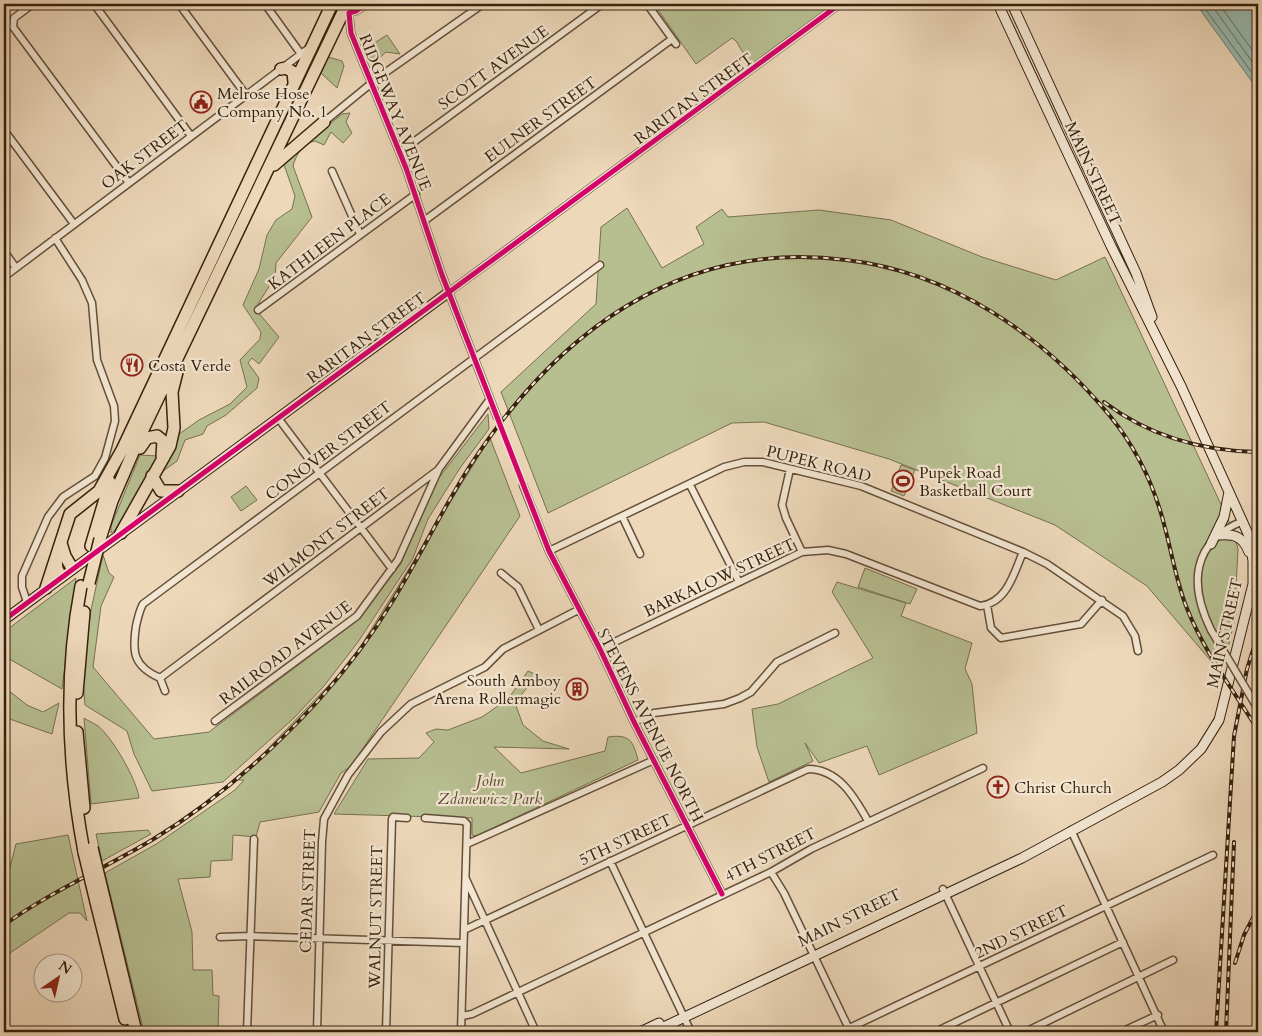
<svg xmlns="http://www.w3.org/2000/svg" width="1262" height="1036" font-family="Cardo,serif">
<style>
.green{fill:#b7bf91;stroke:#777050}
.water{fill:#99bab0;stroke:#727d6f}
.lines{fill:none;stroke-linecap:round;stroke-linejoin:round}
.shore{stroke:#686e5f;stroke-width:1}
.street-tunnel{stroke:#c9b398;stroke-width:6;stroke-dasharray:6 3;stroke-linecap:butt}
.street-casing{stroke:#644f39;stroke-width:9}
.secondary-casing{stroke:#37210e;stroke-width:11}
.highway-casing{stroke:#37210e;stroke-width:14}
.street{stroke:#f3e6d2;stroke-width:6}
.secondary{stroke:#f3e6d2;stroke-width:9}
.highway{stroke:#edd8ba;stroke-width:11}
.rail-casing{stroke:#37210e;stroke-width:4}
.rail{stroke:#f3e6d2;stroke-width:2;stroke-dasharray:5.5;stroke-linecap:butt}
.street-bridge-casing{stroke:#644f39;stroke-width:9;stroke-linecap:butt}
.highway-bridge-casing{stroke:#37210e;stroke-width:14;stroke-linecap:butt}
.street-bridge{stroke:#f3e6d2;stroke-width:6}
.highway-bridge{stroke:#edd8ba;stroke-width:11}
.cycleway-casing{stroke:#f3e6d2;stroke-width:8}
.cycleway{stroke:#d6006c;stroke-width:5}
.labels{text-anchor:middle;stroke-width:4.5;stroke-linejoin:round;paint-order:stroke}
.street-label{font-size:16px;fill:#37210e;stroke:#f3e6d2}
.poi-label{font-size:16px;fill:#37210e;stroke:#f3e6d2;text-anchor:start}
.park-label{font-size:16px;font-style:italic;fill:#57482f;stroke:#f3e6d2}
</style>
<rect width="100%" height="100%" fill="#edd8ba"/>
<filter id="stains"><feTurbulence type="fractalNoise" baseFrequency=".004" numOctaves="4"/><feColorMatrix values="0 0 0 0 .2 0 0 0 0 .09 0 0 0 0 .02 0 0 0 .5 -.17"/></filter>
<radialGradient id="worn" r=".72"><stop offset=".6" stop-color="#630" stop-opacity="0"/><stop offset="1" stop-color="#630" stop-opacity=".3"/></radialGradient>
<path class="green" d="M654 4H840L753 69 736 41 732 38 696 64Z
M387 35 400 54 386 52 374 63 365 49Z
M328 57 342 61 344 66 337 88 321 73Z
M350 113 346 122 352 133 343 143 331 132 324 145 315 141C303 143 296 155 293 166L312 217 276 263 275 277 258 304 257 311 279 337 259 364 252 358 248 363 259 378 257 388 226 415 207 426 203 434 185 440 177 461 159 474 179 434 199 420 230 404 247 387 240 360 260 339 261 332 243 305 259 269 267 235 276 220 292 209 295 196 283 162 342 114Z
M627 208 662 268 704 244 696 227 722 209 728 217 819 210 891 220 982 257 1056 280 1105 257 1233 530 1238 549 1236 588 1240 597 1222 674 1147 586 1055 525 889 459 764 422 732 423 548 513 501 392 596 304 601 227Z
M488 414 489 429 460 468 428 519 413 558 358 642 324 686 294 718 223 782 152 791 134 754 127 731 85 705 82 670 91 610 103 555 109 573 114 577 101 606 93 667 154 739 209 732 357 621 400 565 438 479Z
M490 438 520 516 351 766 341 773 319 812 260 822 256 837 233 835 232 860 211 861 210 877 178 879 192 932 193 970H212L213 995 219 996 218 1032H144L105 873 158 843 235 790 244 780H238L351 662Z
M140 455 157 456 121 526 111 533V526Z
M901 465 915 470 904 496 891 491Z
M246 486 257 500 241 511 231 497Z
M865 568 917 589 910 604 858 587Z
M76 578 62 689 4 656V632Z
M837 582 906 603 901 616 972 643 965 669 972 684 977 733 879 775 867 746 819 763 805 743 813 761 769 782 757 747 752 709 778 704 873 658 832 592Z
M528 671 537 675 515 703 523 725 543 741 569 749 494 747 521 773 605 751 608 737C629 734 633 740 638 760L476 836 472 835V818L334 814 368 759 419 758 434 742 426 733 436 729 448 730 482 717 508 699Z
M4 687 27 705 43 712 59 703 52 734 4 717Z
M84 718C88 721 94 723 98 726 112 737 137 780 139 798L91 804Z
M148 830 151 834 102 861 96 834Z
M68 835 87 921 80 913H69L4 957V877L9 871 16 844Z"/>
<path class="water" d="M1200 4H1258V90L1201 11Z"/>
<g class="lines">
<path class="shore" d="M1205 4 1206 10 1258 81
M1211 4 1258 70
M1219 4 1258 58"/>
<path class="street-tunnel" d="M497 417 523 485"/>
<g class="street-casing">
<path id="street" d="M33 4 14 18 13 27 129 183
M94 4 191 136
M179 4 246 95
M265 4 301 54
M367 4 356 11 349 13 351 33 406 168 442 275 497 417
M647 4 676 44
M324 122 379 77 483 4
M4 130 74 224
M400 152 602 4
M332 171 360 234
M424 221 672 39
M4 251 16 268
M4 277 309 48
M449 292 840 4
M258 310 416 194
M278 418 392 569
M790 469 782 505 786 518 802 552
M523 485 549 551 600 649 634 722 722 894
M690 485 739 582
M622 516 640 554
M549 551 724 467 744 462H763L861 486 1023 552 1047 564 1123 616 1135 636 1138 651
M501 573 518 587 539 630
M27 602 22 587V576L48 517 63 497 95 476 105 458 115 421 114 406 97 360 92 303 82 280 55 238
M987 605 991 628 1001 638 1081 624 1102 600
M1211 630C1189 585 1191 542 1243 521
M600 649 802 552 828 550 846 554 980 606C1007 603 1014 573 1023 552
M160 678C133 666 132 652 136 626 138 618 139 611 143 604L600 265
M160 678 438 470 490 399
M160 678 165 691
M215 721 357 616 398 560 438 471
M634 722 654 713 724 704 740 698 751 692 777 662 835 633
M425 818 464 821 467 824 461 1032
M1071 830 1164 1032
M467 844 654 760
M610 861 691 1032
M771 872 784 893 850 1031
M466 879 536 1032
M943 889 1010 1032
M464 930 808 769C839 769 855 798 868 821
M220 937 250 936 463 943
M462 1016 472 1014 771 872 811 849 983 768
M247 1032 254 839
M317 1032 322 842 324 819 348 775 381 732 411 704 485 667 503 649 578 610
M386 1032 392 819 393 817 407 818
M841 1032 1213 855
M935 1032 1123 942
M1025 1032 1173 960
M1121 1032 1158 1015"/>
</g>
<g class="secondary-casing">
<path id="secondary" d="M1012 4 1136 273 1152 317
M1220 535C1235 534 1243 537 1249 552
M1211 544 1224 517 1229 492
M4 620 449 292
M640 1032 659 1023
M653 1032 1022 858 1162 782 1179 770 1201 749 1219 720 1253 584V561L1249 536 1181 386 1111 246 998 4"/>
</g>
<g class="highway-casing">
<path id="highway" d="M281 69 286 68 293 72 294 82
M274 165 324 122
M140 448 147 438 157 436 163 441 162 456
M152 476 161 491H178
M121 533 170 446 174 428 172 392 178 368
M100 539 112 501 139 438 347 4
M61 543 65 556 72 568
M91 546 110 482
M56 559 57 569 61 576
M81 586C64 675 67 762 84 852
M46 588 70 514 99 491 122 450 332 4
M77 693 84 612
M77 732 84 808
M104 898 136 1032
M96 902 125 1019"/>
</g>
<use href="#street" class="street"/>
<use href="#secondary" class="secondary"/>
<use href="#highway" class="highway"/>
<g class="rail-casing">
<path id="rail" d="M1104 402C1149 436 1202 451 1258 452
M4 925C50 892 103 869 152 840 213 803 268 755 317 702 344 672 371 637 392 602 419 558 441 512 468 469 555 334 678 239 846 260 951 272 1043 335 1110 416 1137 449 1155 487 1165 528 1172 554 1176 580 1186 606 1203 650 1233 690 1258 730
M1235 963 1244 935 1258 908
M1216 1032 1234 736 1247 669 1258 634
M1226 1032 1234 842"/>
</g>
<use href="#rail" class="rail"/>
<g class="street-bridge-casing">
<path id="street-bridge" d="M1211 630 1258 709"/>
</g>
<g class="highway-bridge-casing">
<path id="highway-bridge" d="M89 583 100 539
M92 848 104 898
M84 852 96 902"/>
</g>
<use href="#street-bridge" class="street-bridge"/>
<use href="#highway-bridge" class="highway-bridge"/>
<g class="cycleway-casing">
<path id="cycleway" d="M367 4 356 11 349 13 351 33 406 168 442 275 549 551 600 649 634 722 722 894
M4 620 840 4"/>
</g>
<use href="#cycleway" class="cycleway"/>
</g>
<defs>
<g id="civic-ring" transform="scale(1.125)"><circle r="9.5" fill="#f3e6d2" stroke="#8f2418" stroke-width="1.5"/><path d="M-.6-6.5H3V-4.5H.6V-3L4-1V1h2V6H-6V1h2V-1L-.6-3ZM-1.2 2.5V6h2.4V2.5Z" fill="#8f2418"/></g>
<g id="restaurant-ring" transform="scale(1.125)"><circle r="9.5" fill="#f3e6d2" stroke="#8f2418" stroke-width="1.5"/><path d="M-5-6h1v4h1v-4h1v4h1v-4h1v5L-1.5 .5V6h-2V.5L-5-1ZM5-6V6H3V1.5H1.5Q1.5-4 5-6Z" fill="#8f2418"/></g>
<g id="stadium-ring" transform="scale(1.125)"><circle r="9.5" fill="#f3e6d2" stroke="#8f2418" stroke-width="1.5"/><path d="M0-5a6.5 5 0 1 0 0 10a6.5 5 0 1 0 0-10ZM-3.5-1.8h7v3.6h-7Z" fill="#8f2418"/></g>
<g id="building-ring" transform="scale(1.125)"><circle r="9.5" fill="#f3e6d2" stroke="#8f2418" stroke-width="1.5"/><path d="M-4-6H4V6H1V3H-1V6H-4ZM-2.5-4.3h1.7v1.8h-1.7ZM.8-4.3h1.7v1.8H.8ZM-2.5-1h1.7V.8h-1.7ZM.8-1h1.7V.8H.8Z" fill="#8f2418"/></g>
<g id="church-ring" transform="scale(1.125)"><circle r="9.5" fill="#f3e6d2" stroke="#8f2418" stroke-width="1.5"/><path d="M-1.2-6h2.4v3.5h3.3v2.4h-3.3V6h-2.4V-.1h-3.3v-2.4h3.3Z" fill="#8f2418"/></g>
</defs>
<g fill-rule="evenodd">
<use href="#civic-ring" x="201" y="102"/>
<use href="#restaurant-ring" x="132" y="365"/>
<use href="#stadium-ring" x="903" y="481"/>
<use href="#building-ring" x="577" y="689"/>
<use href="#church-ring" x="998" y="787"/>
</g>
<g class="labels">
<g class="street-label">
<text transform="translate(493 67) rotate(-36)" y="6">SCOTT AVENUE</text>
<text transform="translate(693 98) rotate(-36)" y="6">RARITAN STREET</text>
<text transform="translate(396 112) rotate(68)" y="6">RIDGEWAY AVENUE</text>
<text transform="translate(540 119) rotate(-36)" y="6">EULNER STREET</text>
<text transform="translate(144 154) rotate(-37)" y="6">OAK STREET</text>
<text transform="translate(1094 173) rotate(65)" y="6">MAIN STREET</text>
<text transform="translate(329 241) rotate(-37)" y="6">KATHLEEN PLACE</text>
<text transform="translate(366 337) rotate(-36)" y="6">RARITAN STREET</text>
<text transform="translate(328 450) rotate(-37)" y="6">CONOVER STREET</text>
<text transform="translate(819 463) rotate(14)" y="6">PUPEK ROAD</text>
<text transform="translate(326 537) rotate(-37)" y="6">WILMONT STREET</text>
<text transform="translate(719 577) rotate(-25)" y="6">BARKALOW STREET</text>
<text transform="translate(1224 633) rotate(-77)" y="6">MAIN STREET</text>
<text transform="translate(285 652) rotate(-37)" y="6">RAILROAD AVENUE</text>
<text transform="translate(651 725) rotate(63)" y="6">STEVENS AVENUE NORTH</text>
<text transform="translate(625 839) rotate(-25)" y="6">5TH STREET</text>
<text transform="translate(770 854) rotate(-27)" y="6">4TH STREET</text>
<text transform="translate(307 891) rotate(-88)" y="6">CEDAR STREET</text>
<text transform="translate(375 917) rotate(-89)" y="6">WALNUT STREET</text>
<text transform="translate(849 917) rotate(-26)" y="6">MAIN STREET</text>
<text transform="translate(1021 931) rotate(-26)" y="6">2ND STREET</text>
</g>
<g class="poi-label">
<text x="217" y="99">Melrose Hose<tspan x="217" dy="18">Company No. 1</tspan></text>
<text x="148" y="371">Costa Verde</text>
<text x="919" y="478">Pupek Road<tspan x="919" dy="18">Basketball Court</tspan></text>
<text x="561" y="686" text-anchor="end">South Amboy<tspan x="561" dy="18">Arena Rollermagic</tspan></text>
<text x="1014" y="793">Christ Church</text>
</g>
<g class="park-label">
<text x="490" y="786">John<tspan x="490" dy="18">Zdanewicz Park</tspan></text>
</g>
</g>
<rect width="1262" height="1036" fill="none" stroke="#edd8ba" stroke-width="20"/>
<rect x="5" y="5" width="1252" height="1026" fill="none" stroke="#37210e" stroke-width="2.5"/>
<rect x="10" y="10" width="1242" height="1016" fill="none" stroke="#37210e"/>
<g transform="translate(58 978) rotate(34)"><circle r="24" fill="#f3e6d2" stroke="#a89784"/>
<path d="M0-4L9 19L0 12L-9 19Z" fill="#8f2418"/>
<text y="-8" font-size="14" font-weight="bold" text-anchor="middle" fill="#37210e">N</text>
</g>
<rect width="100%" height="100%" filter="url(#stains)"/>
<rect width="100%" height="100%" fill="url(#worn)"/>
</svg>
